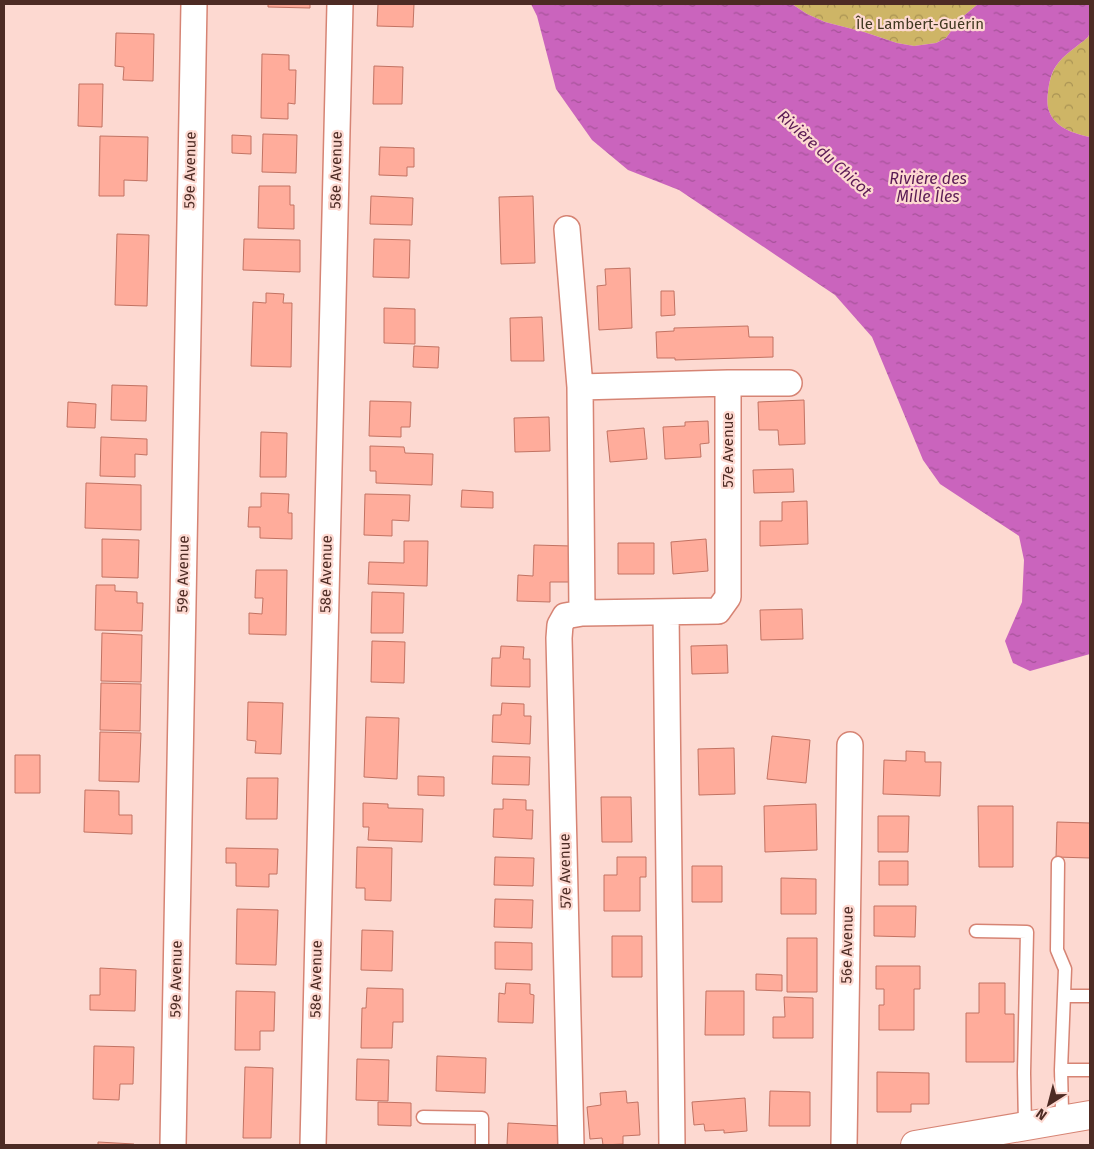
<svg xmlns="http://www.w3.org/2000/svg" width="1094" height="1149" font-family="'Fira Sans',sans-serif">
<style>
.forest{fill:url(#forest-crowns)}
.water{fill:url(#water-ripples)}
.building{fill:#ffac9b;stroke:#c27363}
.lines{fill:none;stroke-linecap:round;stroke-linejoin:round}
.lane-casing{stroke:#d68474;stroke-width:15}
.street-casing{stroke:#d68474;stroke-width:28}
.secondary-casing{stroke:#d68474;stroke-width:30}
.lane{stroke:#fff;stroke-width:12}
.street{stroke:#fff;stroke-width:25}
.secondary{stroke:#fff;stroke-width:28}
.labels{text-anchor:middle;stroke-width:4.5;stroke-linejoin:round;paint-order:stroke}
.park-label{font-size:15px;fill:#403820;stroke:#fdd9d1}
.street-label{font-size:15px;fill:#4d2b24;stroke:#fdd9d1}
.water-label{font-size:16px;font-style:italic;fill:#5a1a54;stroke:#fdd9d1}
</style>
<defs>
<pattern id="forest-crowns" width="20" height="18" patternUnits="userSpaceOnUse" patternTransform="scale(1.25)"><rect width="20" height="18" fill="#ceb566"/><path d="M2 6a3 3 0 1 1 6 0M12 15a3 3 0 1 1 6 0" fill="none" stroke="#a99354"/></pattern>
<pattern id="water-ripples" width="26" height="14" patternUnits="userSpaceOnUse" patternTransform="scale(1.25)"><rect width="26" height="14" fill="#ca64bd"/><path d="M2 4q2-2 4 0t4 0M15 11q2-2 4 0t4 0" fill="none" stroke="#a65399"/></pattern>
</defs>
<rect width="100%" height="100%" fill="#fdd9d1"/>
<path class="forest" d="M792 4H978L960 19 946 38 936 43 914 46 897 43 864 32 825 22 807 14Z
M1090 33V137C1075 134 1055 128 1049 111 1047 106 1047 98 1048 92 1049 83 1051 74 1056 66 1064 54 1077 47 1088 37Z"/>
<path class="water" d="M531 4H792L807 14 825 22 864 32 897 43 914 46 936 43 946 38 960 19 978 4H1090V33L1088 37C1077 47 1064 54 1056 66 1051 73 1049 83 1048 92 1047 98 1047 106 1049 111 1055 128 1075 134 1090 137V654L1030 671 1013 663 1005 641 1022 602 1024 560 1019 536 940 484 923 460 872 337 835 295 679 190 628 170 592 140 556 89 537 16Z"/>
<path class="building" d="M268 4H310V8L268 7Z
M378 4H414L413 27 377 26Z
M116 33 154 34 153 81 123 80 124 67 115 66Z
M262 54 289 55V70H296L295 104 288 103V119L261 118Z
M374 66 403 67 402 104H373Z
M79 84H103L102 127 78 126Z
M263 134 297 135 296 173 262 172Z
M232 135 251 136V154L232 153Z
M100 136 148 137 147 181 124 180V196H99Z
M380 147 414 148V167H407V176L379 175Z
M259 186H290V205H294V229L258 228Z
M371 196 413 198 412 225 370 224Z
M533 196 535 263 501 264 499 197Z
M117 234 149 235 147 306 115 305Z
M244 239 300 240V272L243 270Z
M374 239 410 240 409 278 373 277Z
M630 268 632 328 599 330 597 286 606 285 605 269Z
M661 291H674L675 315 661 316Z
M266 293 284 294 283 303H292L291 367 251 366 253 302 266 303Z
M384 308 415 309V344L384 343Z
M542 317 544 361H511L510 318Z
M748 326 749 337H773V357L675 360V358H657L656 332 674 331V328Z
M414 346 439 347 438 368 413 367Z
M112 385 147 386 146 421 111 420Z
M804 400 805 444 779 445 778 430H759L758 402Z
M370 401 411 402 410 427H401V437L369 436Z
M68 402 96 404 95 428 67 427Z
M549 417 550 451 515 452 514 418Z
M708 421 709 443 700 444 701 457 665 459 663 427 685 426V422Z
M644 428 647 459 610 462 607 431Z
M261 432 287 433 286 477H260Z
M101 437 147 439V455L135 454V477L100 476Z
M370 446 404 447 405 453 433 454 432 485 376 483V471H370Z
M793 469 794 492 754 493 753 470Z
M86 483 141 485V530L85 528Z
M462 490 493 492V508L461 507Z
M261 493 289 494 288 513H292V539L260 538V527H248L249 507H261Z
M365 494 410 495 409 521 392 520V536L364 535Z
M807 501 808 544 760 546V521H782V502Z
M102 539 139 540 138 578 102 577Z
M706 539 708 571 673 574 671 542Z
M404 541H428L427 586 368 584 369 562 404 563Z
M618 543H654V574H618Z
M534 545 571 546 570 582H550V602L517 601 518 575 533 576Z
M256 570H287L286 635 249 634V613L262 614 263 598H255Z
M96 585H115V591L137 592V603H143L142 631 95 630Z
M372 592 404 593 403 633H371Z
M802 609 803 639 761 640 760 610Z
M102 633 142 635 141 682 101 681Z
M372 641 405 642 404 683 371 682Z
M727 645 728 673 692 674 691 646Z
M501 646 524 647 523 659H530V687L491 686 492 658H500Z
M101 683 141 684 140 731 100 730Z
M248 702 283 703 281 754 255 753 256 741 247 740Z
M502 703 524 704V716H531L530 744 492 742 493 715H501Z
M366 717 399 718 397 779 364 777Z
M100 732 141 733 139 782 99 781Z
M772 736 810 740 806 783 767 779Z
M734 748 735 794 699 795 698 749Z
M906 751 925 752V762H941L940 796 883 794 884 760 906 761Z
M15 755H40V793H15Z
M493 756 530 757 529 785 492 784Z
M418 776 444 777V796L418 795Z
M247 778H278L277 819H246Z
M85 790 119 791V815H132V834L84 832Z
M601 797H631L632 842H602Z
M503 799 526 800V810H533L532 839 493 837 494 809H503Z
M363 803 388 804V808L423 809 422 842 368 840 369 827H363Z
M816 804 817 850 765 852 764 806Z
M978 806H1013V867H979Z
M878 816H909L908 852H878Z
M1057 822 1090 823V858L1056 857Z
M357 847 392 848 391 901 365 900V888H356Z
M226 848 278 849 277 874H269V887L236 886V863H226Z
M495 857 534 858 533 886 494 885Z
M617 857H646V877H640V911H604V875H617Z
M879 861H908V885H879Z
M692 866H722V902H692Z
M781 878 816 879V914H781Z
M495 899 533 900 532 928 494 927Z
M874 906H916L915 937 874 936Z
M237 909 278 910 276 965 236 964Z
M362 930 393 931 392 971 361 970Z
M612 936H642V977H612Z
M787 938H817V992H787Z
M495 942 532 943V970L495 969Z
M876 966H920V989H914V1030H879V1005H884V989H876Z
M100 968 136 970 135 1011 90 1010V995H100Z
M756 974 782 975V991L756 990Z
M506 983 530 984V994L534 995 533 1023 498 1022 499 993 505 994Z
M979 983H1005V1014H1014V1062H966V1013H979Z
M367 988 403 989V1022H393L392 1048H361L362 1008H366Z
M236 991 275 992 274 1031H260V1050H235Z
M706 991H744V1035H705Z
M784 997 813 998V1038H773V1017H785Z
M94 1046 134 1047 133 1084H120L119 1100 93 1099Z
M437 1056 486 1058 485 1093 436 1091Z
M357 1059 389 1060 388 1101 356 1100Z
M245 1067 273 1068 271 1138H243Z
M877 1072 929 1073V1104H911V1112H877Z
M626 1091 627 1103 638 1102 640 1135 623 1136V1144L603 1145 602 1138 590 1139 587 1107 601 1105 600 1093Z
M770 1091 810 1092V1126H769Z
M745 1098 747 1131 724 1133V1130L705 1131 704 1124 694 1125 692 1102Z
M378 1102 411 1103V1126L378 1125Z
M508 1123 561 1126 560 1145H507Z
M98 1142 134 1144V1145H98Z"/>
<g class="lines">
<g class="lane-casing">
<path id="lane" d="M1058 863 1057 950 1065 969 1061 1070
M976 931 1027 932 1024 1073 1025 1126
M1064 996H1090
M423 1117 482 1118V1145
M1064 1120 1062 1110 1061 1070H1090"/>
</g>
<g class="street-casing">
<path id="street" d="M567 229 580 387 582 613 718 611 728 597V383
M580 387 728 383H789
M666 612 672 1145
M173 1145 194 4
M313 1145 340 4
M571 1145 559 638 560 625 565 616 582 613
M844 1145 850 745"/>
</g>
<g class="secondary-casing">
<path id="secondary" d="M915 1145 1090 1115"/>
</g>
<use href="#lane" class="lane"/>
<use href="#street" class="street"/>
<use href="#secondary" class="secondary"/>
</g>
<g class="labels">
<g class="park-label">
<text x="920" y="29">Île Lambert-Guérin</text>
</g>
<g class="street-label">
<text transform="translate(190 170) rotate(-89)" y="5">59e Avenue</text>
<text transform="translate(336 170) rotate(-89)" y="5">58e Avenue</text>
<text transform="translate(728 450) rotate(-90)" y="5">57e Avenue</text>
<text transform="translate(183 574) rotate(-89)" y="5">59e Avenue</text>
<text transform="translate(326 574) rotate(-89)" y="5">58e Avenue</text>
<text transform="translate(565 871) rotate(-91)" y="5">57e Avenue</text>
<text transform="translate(847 945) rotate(-89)" y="5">56e Avenue</text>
<text transform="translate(176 979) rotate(-89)" y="5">59e Avenue</text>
<text transform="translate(316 979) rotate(-89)" y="5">58e Avenue</text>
</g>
<g class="water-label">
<text transform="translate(825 153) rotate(42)" y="6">Rivière du Chicot</text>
<text x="928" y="184">Rivière des<tspan x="928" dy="18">Mille Îles</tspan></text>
</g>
</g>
<rect width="1094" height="1149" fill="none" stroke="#4d2b24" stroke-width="10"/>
<g transform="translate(1049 1104) rotate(216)" stroke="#fdd9d1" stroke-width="4" paint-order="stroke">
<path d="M0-4L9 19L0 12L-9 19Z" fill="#4d2b24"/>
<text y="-8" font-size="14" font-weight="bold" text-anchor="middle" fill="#4d2b24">N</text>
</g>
</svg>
